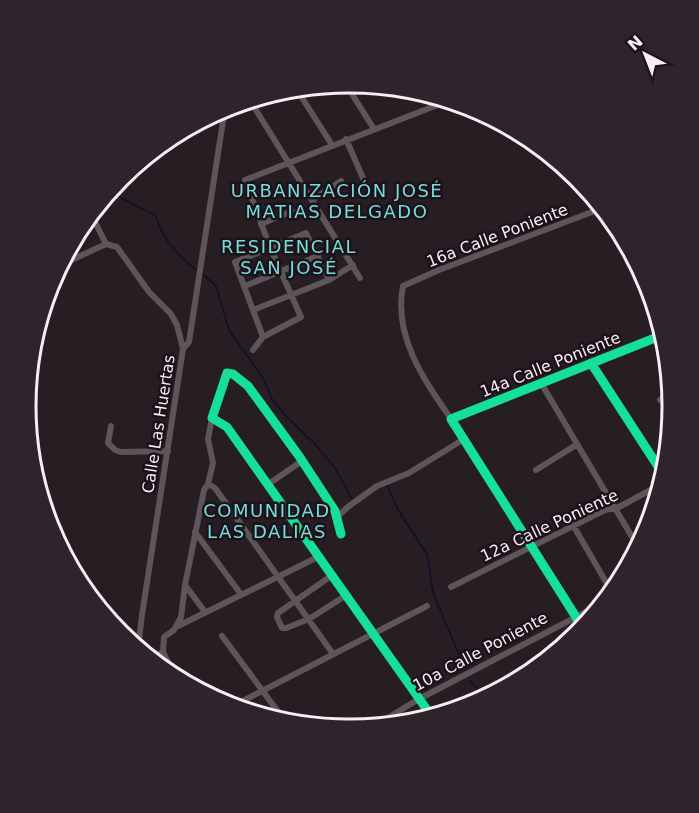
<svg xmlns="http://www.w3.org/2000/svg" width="699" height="813" font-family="'DejaVu Sans',sans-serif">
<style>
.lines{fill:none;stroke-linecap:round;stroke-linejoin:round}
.stream{stroke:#100e2c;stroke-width:1.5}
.street{stroke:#5d5558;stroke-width:6}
.fast{stroke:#16e098;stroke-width:9}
.labels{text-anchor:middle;stroke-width:5;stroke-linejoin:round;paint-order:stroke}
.street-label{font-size:16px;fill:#f8edf4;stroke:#1f111a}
.neighbourhood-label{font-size:18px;letter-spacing:1.5px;fill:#72deda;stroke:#1f111a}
.rim{fill:none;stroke:#f8edf4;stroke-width:3}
</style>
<rect width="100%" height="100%" fill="#261e23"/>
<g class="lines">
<path class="stream" d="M112 191C120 200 144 208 156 216 161 237 178 257 197 270
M203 274 216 286 229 330 263 378 273 401 287 417 316 445 335 468 352 499
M386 484 400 513 427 554 433 593 464 666
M470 680 486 698"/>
<path class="street" d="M345 83 374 129
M299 93 332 145
M251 102 360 278
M346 139 366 185
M312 200 341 181
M93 218 106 244
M261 224 292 211
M63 264 106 244 117 247 149 292 171 314 177 325 183 349 142 615 138 648
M648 281 649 283
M245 286 318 256
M253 310 329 280 353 265
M263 337 235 262 306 233 329 280
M183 349 189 342 225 108
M253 350 263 337 301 317 270 247 245 180 445 102
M541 383 638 547
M660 400 671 392
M451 419C424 380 393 336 403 286L439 270 600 209
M111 426 108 443 115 450 121 452 168 451
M536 470 576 445
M208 484 213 463 208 439 212 418
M267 485 302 461
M338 516 349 506 377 486 409 473 464 439
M573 525 610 589
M195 532 240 593
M331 576 278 613 277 617 282 628H286L309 619 345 596
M185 585 205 612
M451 587 605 510 619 507 658 486
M176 627 318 557
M222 636 282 717
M163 652 164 637 174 630 181 617 185 585 204 490 208 484 215 488 333 654
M153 657 163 652 172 670
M231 707 427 606
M376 725 419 699 599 605"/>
<path class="fast" d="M591 363 661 471
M341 534 335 511 299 456 248 386 233 374 227 373 212 418 227 427 430 714
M583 628 451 419 660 336"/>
</g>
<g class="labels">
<g class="street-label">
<text transform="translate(497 235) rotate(-21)" y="6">16a Calle Poniente</text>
<text transform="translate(550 364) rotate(-22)" y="6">14a Calle Poniente</text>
<text transform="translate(158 424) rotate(-81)" y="6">Calle Las Huertas</text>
<text transform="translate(549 525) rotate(-25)" y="6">12a Calle Poniente</text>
<text transform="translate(480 651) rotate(-28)" y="6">10a Calle Poniente</text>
</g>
<g class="neighbourhood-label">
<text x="337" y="197">URBANIZACIÓN JOSÉ<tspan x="337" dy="21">MATIAS DELGADO</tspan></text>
<text x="289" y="253">RESIDENCIAL<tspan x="289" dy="21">SAN JOSÉ</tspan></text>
<text x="267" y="517">COMUNIDAD<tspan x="267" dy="21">LAS DALIAS</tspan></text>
</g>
</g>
<path d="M0 0H699V813H0ZM36 406a313 313 0 1 1 626 0a313 313 0 1 1-626 0Z" fill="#30232b" fill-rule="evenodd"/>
<path class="rim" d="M36 406a313 313 0 1 1 626 0a313 313 0 1 1-626 0Z"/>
<g transform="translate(645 54) rotate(318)" stroke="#1f111a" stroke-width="4.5" paint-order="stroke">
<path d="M0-4.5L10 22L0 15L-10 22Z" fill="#f8edf4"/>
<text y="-9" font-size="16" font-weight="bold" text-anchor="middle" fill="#f8edf4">N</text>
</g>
</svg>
